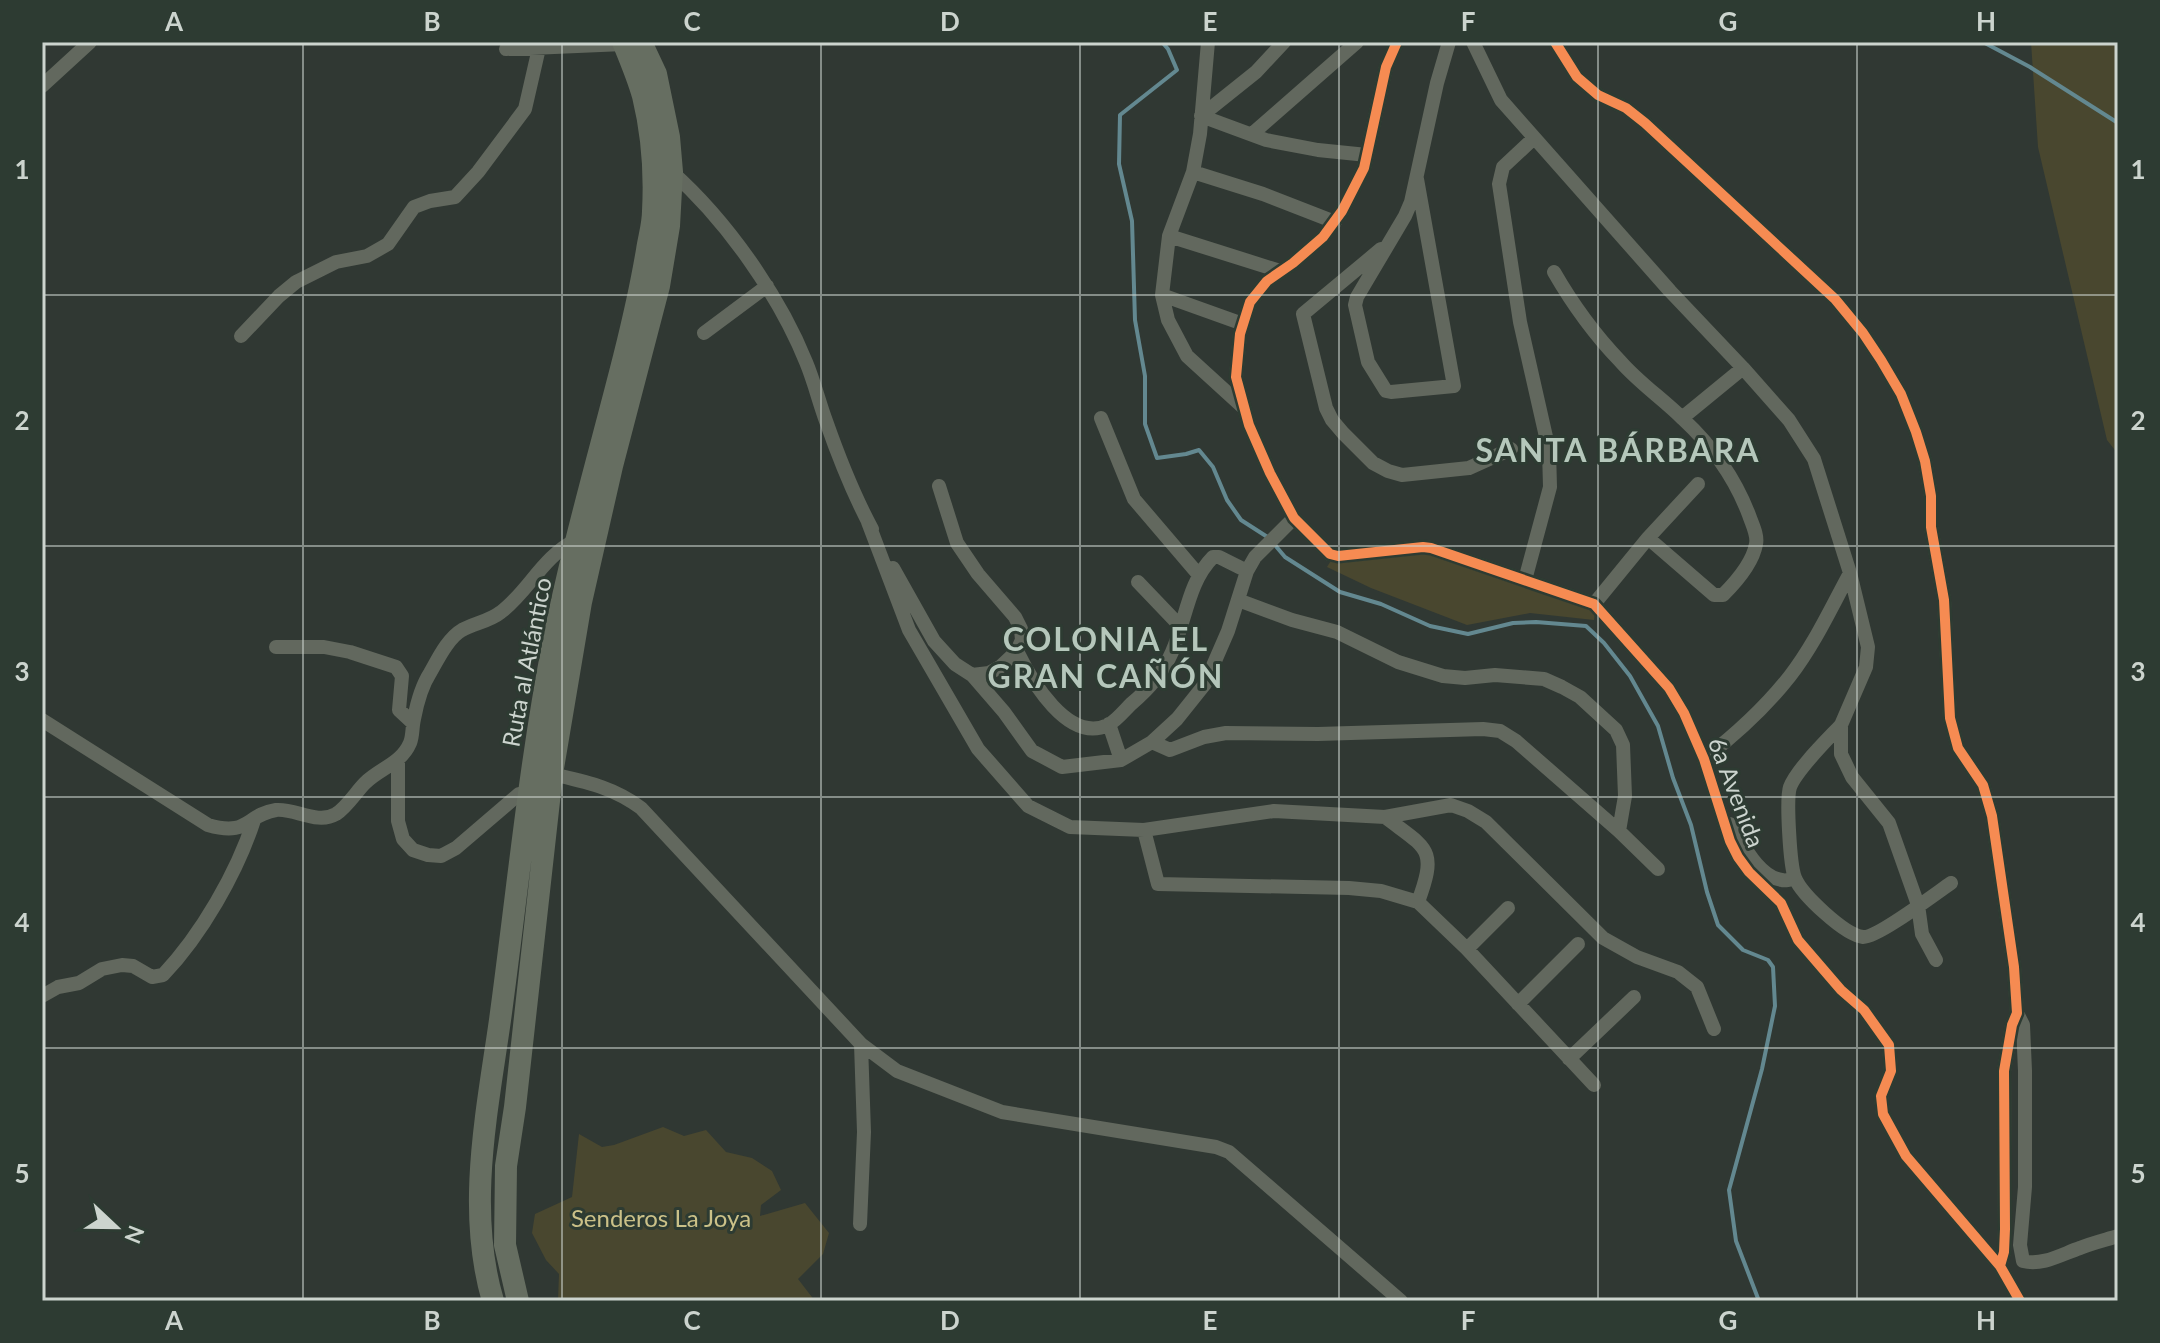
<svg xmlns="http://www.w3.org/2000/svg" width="2160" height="1343" viewBox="0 0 2160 1343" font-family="Lato,sans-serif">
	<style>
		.green { fill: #49472f }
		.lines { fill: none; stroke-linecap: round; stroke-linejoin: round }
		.stream { stroke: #638890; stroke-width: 4 }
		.minor { stroke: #62685e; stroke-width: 14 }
		.highway { stroke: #666e61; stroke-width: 22 }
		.cycleway-casing { stroke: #2d3b32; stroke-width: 15 }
		.cycleway { stroke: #f68b52; stroke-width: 10 }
		.grid { fill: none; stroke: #ccd4ce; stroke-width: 2; stroke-opacity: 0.55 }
		.labels { text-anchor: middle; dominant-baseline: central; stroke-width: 6; stroke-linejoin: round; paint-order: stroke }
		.street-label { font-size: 24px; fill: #ccd4ce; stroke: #2d3b32 }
		.park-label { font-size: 24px; fill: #cbc188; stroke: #2d3b32 }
		.district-label { font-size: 32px; font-weight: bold; letter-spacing: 2px; fill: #b5c7bb; stroke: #2d3b32 }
		.neatline { fill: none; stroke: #ccd4ce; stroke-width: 3 }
		.grid-label { font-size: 26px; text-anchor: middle; font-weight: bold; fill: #ccd4ce }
	</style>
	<rect width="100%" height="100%" fill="#303833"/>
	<path class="green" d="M2031,42H2118V454L2107,440L2038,147Z
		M1432,550L1595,612L1594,620L1530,613L1467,625L1371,588L1327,567L1332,559Z
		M663,1127L684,1136L706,1130L726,1152L752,1158L772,1171L781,1190L761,1205L760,1216L805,1203L829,1233L823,1254L798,1279L815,1301H558L559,1274L546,1260L532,1233L535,1214L572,1197L579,1134L602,1147L614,1145Z"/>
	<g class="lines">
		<path class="stream" d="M1162,42L1168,49L1177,70L1120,115L1119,164L1132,221L1135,320L1145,376V424L1157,458L1186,454L1199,450L1213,467L1227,500L1241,520L1269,538L1285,557L1340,592L1381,604L1430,626L1468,634L1513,623L1536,622L1586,626L1604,643L1630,676L1658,726L1673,778L1691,825L1707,892L1718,925L1743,950L1768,960L1773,967L1775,1006L1762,1069L1729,1190L1736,1241L1759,1301
			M1983,42L2030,67L2118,123"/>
		<path class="minor" d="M1208,42L1200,134L1193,172L1169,236L1162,295L1168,320L1187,356L1244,408
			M1284,42L1256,72L1201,116L1266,140L1318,150L1367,155
			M1397,42L1386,67L1364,168L1342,211L1323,237L1293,263L1267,281L1250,302L1240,334L1236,377L1249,425L1270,473L1294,518L1330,554L1338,556L1423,547L1431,548L1594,604L1669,688L1684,713L1704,759L1730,841L1738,857L1749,872L1781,903L1798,940L1841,990L1864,1010L1889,1045L1891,1071L1881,1096L1883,1114L1906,1156L2000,1266L2020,1301
			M1473,42L1501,100L1670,291L1743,368L1789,420L1814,459L1850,573L1868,647L1866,667L1841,725V754L1852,777L1889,823L1918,905L1922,934L1936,960
			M1555,42L1577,77L1598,95L1626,108L1645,123L1835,299L1863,333L1881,360L1901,394L1916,432L1925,461L1931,496V527L1944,600L1950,718L1958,748L1983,785L1992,816L2014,967L2017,1013L2012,1025L2004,1071L2005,1229L2004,1252L2000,1266
			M506,49L624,44
			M42,86L90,42
			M1252,134L1357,42
			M672,172C726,220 779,295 806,362C814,381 819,402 826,421C839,458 853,494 872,529
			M1193,172L1263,194L1335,222
			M1417,179L1454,386L1391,392L1386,391L1368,362L1355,305L1357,297L1405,216L1411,202L1437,83L1449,42
			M1169,236L1280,271
			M1381,249L1303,314L1326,408L1332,420L1343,433L1373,463L1388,471L1402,475L1469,468L1511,449
			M1554,272C1573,305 1594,334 1620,361C1639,383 1663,399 1683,419C1712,446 1735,478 1749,515C1752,524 1758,535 1756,544C1753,562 1735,583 1723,595H1714L1648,538
			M1162,295L1243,324
			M704,333L767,286
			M241,336L279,296L296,282L336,262L367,256L388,244L414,207L430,201L455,197L478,172L525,109L539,48
			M1101,418L1134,499L1198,574
			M1682,418L1743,368
			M939,486L957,543L978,574L1015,617L1021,629L1022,640L1017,651L1000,667L989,673L972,675
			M868,522L909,630L978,749L1028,806L1070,827L1144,830L1274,811L1385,817L1451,805L1468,811L1486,822L1603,938L1637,957L1678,972L1697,987L1714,1029
			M893,568L934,641L955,664L972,675L1004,712L1032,751L1062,767L1121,760L1152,742L1177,719L1205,684L1228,631L1247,571L1255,557L1294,518
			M1525,580L1550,487L1549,450L1520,322L1499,184L1503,167L1534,138
			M1138,582L1181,627
			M1238,600L1292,620L1337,632L1398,662L1443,676L1465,678L1495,675L1544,679L1562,687L1580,697L1616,730L1623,745L1625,796L1619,831
			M1594,604L1648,538L1698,484
			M276,647H324L350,652L396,667L402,676L399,710L413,723
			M1017,651C1031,680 1068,744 1108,725C1116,721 1124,711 1131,704C1149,689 1163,673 1172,652C1186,620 1188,582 1213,557H1219L1247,571
			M42,720L208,825C249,837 245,815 276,810C295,808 317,825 336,814C347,807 356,792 365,783C380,768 401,764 410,743C413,736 412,727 414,719C417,703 421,687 430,673C438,659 448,638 462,630C475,623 490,621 501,612C528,592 543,556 576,540
			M1109,724L1121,760
			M1841,725C1827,740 1797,769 1790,787C1786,799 1790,866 1795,878C1802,895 1845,935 1863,937C1877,938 1935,894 1951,883
			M1152,742L1170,750L1204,737L1226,733L1318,734L1483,729L1500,731L1516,741L1619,831L1658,869
			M1704,759C1735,735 1765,708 1790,676C1814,645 1831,608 1850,573
			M398,761V821L403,839L413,850L428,855L441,856L456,848L519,794L529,792
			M552,774C586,782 613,787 641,808L861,1044L897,1071L1002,1112L1216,1147L1229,1152L1401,1301
			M1385,817C1427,849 1438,848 1418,902
			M1730,824C1742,842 1758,877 1782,880C1785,881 1792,879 1795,878
			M1144,830L1158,884L1349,888L1381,891L1418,902L1467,949L1594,1085
			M1467,949L1508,908
			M42,996L58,987L79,983L102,969L122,965L133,966L152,977L163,975C201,935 237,873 254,820
			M1518,1004L1578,944
			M2017,1013L2023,1025L2025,1071V1187L2020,1245L2023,1261C2043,1266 2062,1254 2080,1248C2092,1243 2105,1240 2118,1236
			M1569,1059L1634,997
			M860,1224L864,1132L861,1044"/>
		<path class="highway" d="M493,1301C466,1210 487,1112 500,1020C517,895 529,768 553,644C572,547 600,452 624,357C633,321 641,286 647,250C649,237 653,224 653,211C655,174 652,133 643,96C638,78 630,59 623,42
			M518,1301L505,1245L506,1166L515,1107L552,774L581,602L612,466L659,286L669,226L672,172L669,137L656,74L641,42"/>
		<defs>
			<path id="cycleway" d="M1397,42L1386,67L1364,168L1342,211L1323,237L1293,263L1267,281L1250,302L1240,334L1236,377L1249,425L1270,473L1294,518L1330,554L1338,556L1423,547L1431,548L1594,604L1669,688L1684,713L1704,759L1730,841L1738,857L1749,872L1781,903L1798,940L1841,990L1864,1010L1889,1045L1891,1071L1881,1096L1883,1114L1906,1156L2000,1266L2020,1301
				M1555,42L1577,77L1598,95L1626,108L1645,123L1835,299L1863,333L1881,360L1901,394L1916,432L1925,461L1931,496V527L1944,600L1950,718L1958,748L1983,785L1992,816L2014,967L2017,1013L2012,1025L2004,1071L2005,1229L2004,1252L2000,1266"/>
		</defs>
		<use href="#cycleway" class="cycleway-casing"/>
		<use href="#cycleway" class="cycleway"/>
	</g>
	<path class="grid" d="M303,42V1301M562,42V1301M821,42V1301M1080,42V1301M1339,42V1301M1598,42V1301M1857,42V1301M42,295H2118M42,546H2118M42,797H2118M42,1048H2118"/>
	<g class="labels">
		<g class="street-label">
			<text transform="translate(526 662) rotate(-79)">Ruta al Atlántico</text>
			<text transform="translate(1737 792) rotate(69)">6a Avenida</text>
		</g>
		<g class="park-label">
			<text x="661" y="1217">Senderos La Joya</text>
		</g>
		<g class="district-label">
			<text x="1618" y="449">SANTA BÁRBARA</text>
			<text x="1106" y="638">COLONIA EL<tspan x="1106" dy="37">GRAN CAÑÓN</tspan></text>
		</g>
	</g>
	<rect width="2160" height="1343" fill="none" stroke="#2d3b32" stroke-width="88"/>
	<g transform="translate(116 1227) rotate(112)" stroke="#2d3b32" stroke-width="6" paint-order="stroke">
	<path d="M0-6L14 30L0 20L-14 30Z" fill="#ccd4ce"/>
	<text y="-12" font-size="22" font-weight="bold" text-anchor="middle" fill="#ccd4ce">N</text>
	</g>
	<rect x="44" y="44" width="2072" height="1255" class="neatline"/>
	<g class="grid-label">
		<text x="174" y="31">A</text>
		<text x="432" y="31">B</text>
		<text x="692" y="31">C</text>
		<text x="950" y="31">D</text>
		<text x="1210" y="31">E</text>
		<text x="1468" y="31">F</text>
		<text x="1728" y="31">G</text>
		<text x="1986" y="31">H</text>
		<text x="22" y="179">1</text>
		<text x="2138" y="179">1</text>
		<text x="22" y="430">2</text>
		<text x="2138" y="430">2</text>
		<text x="22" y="681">3</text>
		<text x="2138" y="681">3</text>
		<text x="22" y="932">4</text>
		<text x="2138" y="932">4</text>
		<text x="22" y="1183">5</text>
		<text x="2138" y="1183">5</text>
		<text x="174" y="1330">A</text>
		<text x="432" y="1330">B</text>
		<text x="692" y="1330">C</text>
		<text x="950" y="1330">D</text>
		<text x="1210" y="1330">E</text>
		<text x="1468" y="1330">F</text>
		<text x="1728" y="1330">G</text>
		<text x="1986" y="1330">H</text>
	</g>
</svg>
